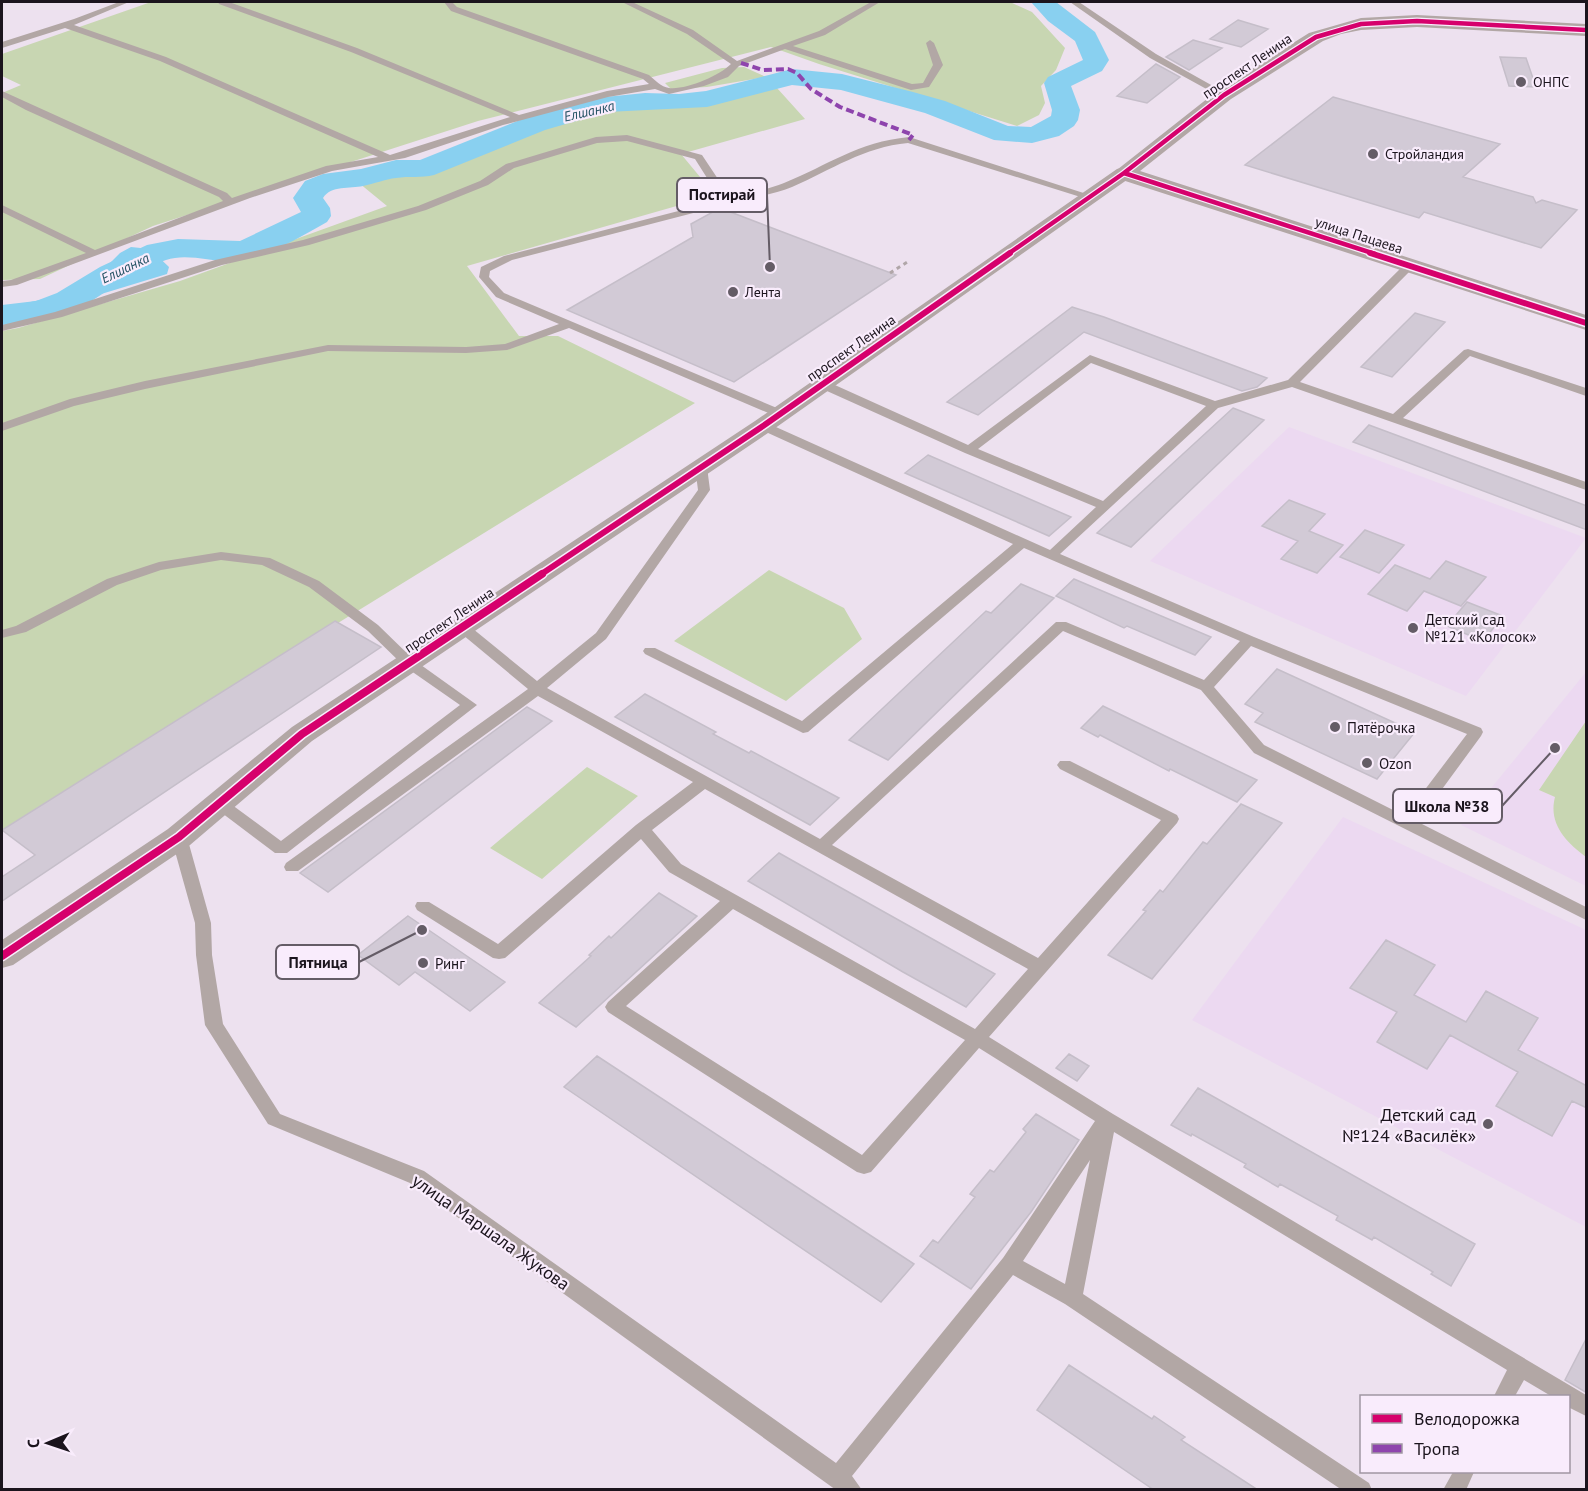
<svg xmlns="http://www.w3.org/2000/svg" width="1588" height="1491" viewBox="0 0 1588 1491" font-family="'PT Sans',sans-serif">
	<style>
		.built { fill: #ecd9f1 }
		.green { fill: #c8d6b2 }
		.water { fill: #89d0f0 }
		.lines { fill: none; stroke-linecap: round; stroke-linejoin: round }
		.river { fill: #89d0f0; fill-rule: evenodd }
		.building { fill: #d2cad6; stroke: #c5bec9; stroke-width: 1.5 }
		.path { stroke: #b0a6a8; stroke-width: 3; stroke-dasharray: 4 4; stroke-linecap: butt }
		.service { fill: #b2a7a5; fill-rule: evenodd }
		.minor { fill: #b2a7a5; fill-rule: evenodd }
		.tertiary { fill: #b2a7a5; fill-rule: evenodd }
		.quiet { stroke: #8e44ad; stroke-width: 4; stroke-dasharray: 8 4; stroke-linecap: butt }
		.cycleway-far2-casing { stroke: #f9ecfc; stroke-width: 7 }
		.cycleway-far1-casing { stroke: #f9ecfc; stroke-width: 9 }
		.cycleway-casing { stroke: #f9ecfc; stroke-width: 11 }
		.cycleway-far2 { stroke: #d6006c; stroke-width: 4.5 }
		.cycleway-far1 { stroke: #d6006c; stroke-width: 6 }
		.cycleway { stroke: #d6006c; stroke-width: 8 }
		.poi-dot { fill: #645c66; stroke: #f9ecfc; stroke-width: 2 }
		.labels { text-anchor: middle; dominant-baseline: central; stroke-width: 4.5; stroke-linejoin: round; paint-order: stroke }
		.far-street-label { font-size: 14px; fill: #1b141d; stroke: #f9ecfc }
		.far-poi-label { font-size: 14px; fill: #1b141d; stroke: #f9ecfc; text-anchor: start }
		.far-water-label { font-size: 14px; font-style: italic; fill: #265365; stroke: #f9ecfc }
		.poi-label { font-size: 15px; fill: #1b141d; stroke: #f9ecfc; text-anchor: start }
		.near-poi-label { font-size: 18px; fill: #1b141d; stroke: #f9ecfc; text-anchor: end }
		.near-street-label { font-size: 18px; fill: #1b141d; stroke: #f9ecfc }
		.leader { fill: none; stroke: #645c66; stroke-width: 2 }
		.callout-dot { fill: #645c66; stroke: #f9ecfc; stroke-width: 2 }
		.callout { fill: #f9ecfc; stroke: #645c66; stroke-width: 2 }
		.callout-label { font-size: 16px; text-anchor: middle; font-weight: bold; fill: #1b141d }
	</style>
	<rect width="100%" height="100%" fill="#ede1ef"/>
	<path class="built" d="M1289,427L1586,538L1466,696L1150,561Z
		M1586,672V886L1461,825Z
		M1343,817L1586,930V1227L1192,1020Z"/>
	<path class="green" d="M151,2H1010L1032,12L1065,48L1056,70L1041,86L1045,103L1039,115L1017,126L819,64L771,47L478,121L153,226L40,279L2,280V93L21,85L2,76V54Z
		M744,67L766,77L707,87L671,89L665,83L722,68Z
		M777,88L805,119L681,154L715,195L467,266L519,336H558L695,403L2,830V331L18,328L180,281L387,206L359,183L623,104L670,108Z
		M769,570L844,608L862,639L786,701L674,641Z
		M1586,721V857C1566,842 1548,824 1555,797L1539,790Z
		M587,767L638,796L542,879L490,848Z"/>
	<path class="water" d="M131,247L150,249L169,267L167,274L98,295L23,321L2,324V308L54,297L74,289L87,276L105,268L120,253Z"/>
	<g class="lines">
		<path class="river" d="M1031,2H1056L1095,32L1109,60L1102,71L1071,86L1080,110L1078,120L1074,126L1059,136L1032,143L994,140L925,113L841,90L792,85L707,107L607,112L545,130L434,175C421,178 409,176 396,178C385,179 374,184 363,186C350,189 331,185 323,198L330,208L331,216L327,222C297,239 264,259 229,261C209,261 185,253 166,260C136,270 115,286 90,302C65,317 30,324 2,325V305L36,301L57,293L100,267L147,245L178,239L240,241L301,212L293,198L305,181L323,174L361,169L396,160H420L525,118L595,98L645,93L679,94L706,91L792,69L842,74L913,92L945,101L1008,126L1031,127L1051,116L1052,110L1044,83L1048,77L1083,60L1075,41L1048,21Z"/>
	</g>
	<path class="building" d="M1238,20L1268,29L1241,47L1210,39Z
		M1193,40L1222,48L1189,70L1166,57Z
		M1500,57L1526,58L1536,87L1509,86Z
		M1156,64L1180,77L1147,103L1117,96Z
		M1333,97L1500,144L1463,177L1533,197L1536,203L1542,200L1577,210L1541,248L1424,212L1419,218L1245,165Z
		M720,208L780,231L896,275L734,382L567,310L693,237L691,224Z
		M1072,307L1104,317L1267,378L1257,387L1242,391L1084,332L978,415L947,402Z
		M1415,313L1445,322L1392,377L1361,367Z
		M1233,408L1264,420L1131,547L1097,533Z
		M1369,425L1587,506V530L1353,442Z
		M928,455L1071,517L1049,536L905,473Z
		M1289,500L1325,514L1309,531L1343,545L1317,573L1281,559L1298,541L1262,526Z
		M1365,530L1404,545L1379,573L1340,557Z
		M1446,561L1486,577L1461,606L1424,591L1407,611L1368,594L1395,565L1430,579Z
		M1074,579L1211,637L1195,655L1127,626L1124,628L1056,596Z
		M1021,584L1054,598L888,760L849,740L986,611L991,613Z
		M1467,602L1503,616L1483,641L1447,626Z
		M335,621L381,647L2,901V877L35,855L2,830Z
		M1277,669L1415,732L1377,779L1255,722L1263,713L1245,704Z
		M645,694L716,732L713,734L749,753L751,751L839,798L810,825L615,717Z
		M1103,706L1136,722L1257,780L1237,802L1170,769L1169,771L1100,735L1098,737L1081,728Z
		M527,707L552,721L328,892L300,873Z
		M1241,804L1282,823L1152,979L1108,955L1146,911L1143,910L1160,890L1163,892L1203,842L1207,844Z
		M779,853L802,866L995,974L966,1007L903,972L748,881Z
		M659,893L697,916L576,1027L539,1003L591,956L589,955L609,936L611,938Z
		M408,916L505,982L470,1011L415,972L399,985L358,955Z
		M1386,940L1435,965L1414,995L1466,1022L1486,991L1538,1018L1518,1050L1587,1086V1108L1572,1101L1552,1136L1496,1106L1518,1072L1450,1035L1427,1069L1377,1042L1397,1012L1350,988Z
		M1069,1054L1089,1066L1077,1081L1056,1068Z
		M597,1056L914,1264L881,1302L564,1087Z
		M1198,1088L1475,1244L1451,1286L1431,1274L1433,1272L1374,1237L1372,1240L1336,1220L1338,1216L1280,1184L1278,1187L1244,1167L1246,1164L1192,1134L1191,1136L1171,1125Z
		M1036,1114L1079,1140L1031,1212L971,1289L920,1256L933,1240L938,1243L975,1197L970,1194L990,1170L994,1172L1026,1132L1023,1129Z
		M1587,1337V1393L1565,1380Z
		M1069,1365L1152,1419L1154,1416L1185,1437L1181,1440L1258,1490H1154L1037,1410Z"/>
	<g class="lines">
		<path class="path" d="M890,273L909,261"/>
		<path class="service" d="M119,2H129L74,25L166,57L390,155L510,117L351,52L219,4L218,2H229L357,48L519,115L607,91L649,84L643,79L451,11L444,2H452L457,7L649,75C655,80 661,87 669,88C686,90 719,76 731,64L687,34L622,2H632L693,30L737,61L819,31L871,2H880L825,35L793,46L912,84L923,83L933,65L926,43L930,40L934,43L943,65L929,87L911,90L785,49L739,66L728,77L704,86L669,94L655,89L608,97L503,125L405,158L332,171L250,198L17,285L2,287V281L11,280L86,253L2,212V205L95,250L223,201L219,197L26,110L2,97V91L227,193L232,198L326,166L378,157L160,61L65,28L2,48V42L74,19Z
			M1070,2H1079L1156,54L1229,95L1221,97L1150,58Z
			M627,135L702,155L730,197C747,193 767,190 784,183C829,165 857,142 909,137L1096,197L1087,199L908,143C864,147 831,170 792,187C776,194 758,196 742,200L767,205V209L728,204L512,260L490,271L489,277L504,293L784,411L786,414L780,418L569,328L507,350L466,353L328,351L145,389L74,406L2,431V423L70,399L145,381L328,345L466,347L505,344L559,324L496,297L479,277L481,267L504,256L721,200L695,159L627,141L597,143L514,168L488,185L426,210L309,245L222,265L62,317L2,331V325L55,312L215,260L303,240L418,206L480,181L506,164L596,137Z
			M1409,263L1413,264V268L1300,382L1393,414L1464,350L1468,349L1586,388V396L1470,356L1403,418L1586,482V490L1292,387L1218,408L1060,554L1254,637L1481,728L1483,732L1481,736L1418,822L1586,907V920L1254,753L1201,690L1063,631L832,845L1038,958L1161,820L1060,769L1057,765L1060,761H1070L1177,815L1179,819L1177,823L989,1037L1113,1114L1586,1395V1416L1568,1407V1396H1551L1524,1380L1515,1396H1494L1507,1370L1114,1132L1083,1294L1369,1483L1372,1490H1342L1065,1304L1013,1275L852,1476L862,1490H836L410,1183L268,1124L205,1025L196,955L195,923L171,837L173,833H185L187,837L211,923L212,955L223,1024L280,1114L424,1171L836,1463L1003,1258L1095,1121L979,1048L871,1172L864,1174L857,1172L608,1012L605,1007L608,1002L720,901L669,872L641,839L505,958L499,959L493,958L417,910L415,906L417,902H429L498,944L636,825L693,782L538,696L298,871H286L284,867L286,863L528,689L457,630L455,627L457,624H467L537,681L596,633L698,490L695,467L701,463L707,467L710,490L606,639L547,688L820,839L1056,622H1066L1204,680L1240,641L1024,548L808,732L803,733L645,654L643,651L645,648H655L802,721L1013,544L759,429V423H767L1050,550L1096,507L965,453L818,387V381H826L968,445L1090,355L1215,401L1288,380L1405,264ZM1091,363L1206,406L1103,501L978,449ZM1251,646L1467,734L1405,816L1264,745L1214,687ZM705,789L1028,969L975,1029L681,864L652,830ZM733,909L965,1040L862,1155L626,1006ZM1090,1160L1065,1284L1023,1261Z
			M221,552L270,558L319,581L378,625L414,660L477,705L287,853H275L214,807L211,803L214,799H224L281,841L460,705L404,666L368,631L309,587L262,565L221,560L161,570L117,585L26,632L2,638V630L16,626L107,579L159,562Z
			M1453,1472H1474L1466,1490H1443Z"/>
		<path class="minor" d="M1124,167L1131,169L1133,173L1131,177L771,431L312,741L190,845L13,965L2,968V940L168,829L292,727L755,421L1117,169Z"/>
		<path class="tertiary" d="M1417,15L1586,24V36L1417,27L1361,30L1341,34L1323,41L1231,99L1140,171L1586,315V330L1116,178L1113,173L1217,91L1309,33L1361,18Z"/>
		<path class="quiet" d="M741,63L763,70L788,69L797,73L811,89L840,107L913,135L909,140"/>
		<defs>
			<path id="cycleway-far2" d="M1124,173L1375,254
				M1008,254L1124,173L1224,95L1316,37L1361,24L1417,21L1586,30"/>
			<path id="cycleway-far1" d="M1370,253L1586,323
				M540,575L763,426L1010,253"/>
			<path id="cycleway" d="M2,956L179,837L302,734L542,574"/>
		</defs>
		<use href="#cycleway-far2" class="cycleway-far2-casing"/>
		<use href="#cycleway-far1" class="cycleway-far1-casing"/>
		<use href="#cycleway" class="cycleway-casing"/>
		<use href="#cycleway-far2" class="cycleway-far2"/>
		<use href="#cycleway-far1" class="cycleway-far1"/>
		<use href="#cycleway" class="cycleway"/>
	</g>
	<g class="poi-dot">
		<circle cx="1521" cy="82" r="6"/>
		<circle cx="1373" cy="154" r="6"/>
		<circle cx="733" cy="292" r="6"/>
		<circle cx="1413" cy="628" r="6"/>
		<circle cx="1335" cy="727" r="6"/>
		<circle cx="1367" cy="763" r="6"/>
		<circle cx="423" cy="963" r="6"/>
		<circle cx="1488" cy="1124" r="6"/>
	</g>
	<g class="labels">
		<g class="far-street-label">
			<text transform="translate(1247 66) rotate(-34)">проспект Ленина</text>
			<text transform="translate(1359 235) rotate(18)">улица Пацаева</text>
			<text transform="translate(851 348) rotate(-35)">проспект Ленина</text>
			<text transform="translate(449 620) rotate(-34)">проспект Ленина</text>
		</g>
		<g class="far-poi-label">
			<text x="1533" y="82">ОНПС</text>
			<text x="1385" y="154">Стройландия</text>
			<text x="745" y="292">Лента</text>
		</g>
		<g class="far-water-label">
			<text transform="translate(589 111) rotate(-13)">Елшанка</text>
			<text transform="translate(125 268) rotate(-26)">Елшанка</text>
		</g>
		<g class="poi-label">
			<text x="1425" y="619">Детский сад<tspan x="1425" dy="17">№121 «Колосок»</tspan></text>
			<text x="1347" y="727">Пятёрочка</text>
			<text x="1379" y="763">Ozon</text>
			<text x="435" y="963">Ринг</text>
		</g>
		<g class="near-poi-label">
			<text x="1476" y="1114">Детский сад<tspan x="1476" dy="21">№124 «Василёк»</tspan></text>
		</g>
		<g class="near-street-label">
			<text transform="translate(491 1232) rotate(35)">улица Маршала Жукова</text>
		</g>
	</g>
	<path class="leader" d="M770 267L767 195M1555 748L1502 806M422 930L359 962"/>
	<g class="callout-dot">
		<circle cx="770" cy="267" r="6"/>
		<circle cx="1555" cy="748" r="6"/>
		<circle cx="422" cy="930" r="6"/>
	</g>
	<g class="callout">
		<rect x="677" y="178" width="90" height="34" rx="6"/>
		<rect x="1393" y="789" width="109" height="34" rx="6"/>
		<rect x="276" y="945" width="83" height="34" rx="6"/>
	</g>
	<g class="callout-label">
		<text x="722" y="200">Постирай</text>
		<text x="1447" y="812">Школа №38</text>
		<text x="318" y="968">Пятница</text>
	</g>
	<rect width="1588" height="1491" fill="none" stroke="#1b141d" stroke-width="6"/>
	<rect x="1360" y="1395" width="210" height="78" fill="#f9ecfc" stroke="#a096a3" stroke-width="1.5"/>
	<rect x="1372" y="1414" width="30" height="9" fill="#d6006c" stroke="#a096a3" stroke-width="1.5"/>
	<text x="1414" y="1425" font-size="18" fill="#1b141d">Велодорожка</text>
	<rect x="1372" y="1444" width="30" height="9" fill="#8e44ad" stroke="#a096a3" stroke-width="1.5"/>
	<text x="1414" y="1455" font-size="18" fill="#1b141d">Тропа</text>
	<g transform="translate(48 1443) rotate(268)" stroke="#f9ecfc" stroke-width="4.5" paint-order="stroke">
	<path d="M0-4.5L10 22L0 15L-10 22Z" fill="#1b141d"/>
	<text y="-9" font-size="16" font-weight="bold" text-anchor="middle" fill="#1b141d">С</text>
	</g>
</svg>
